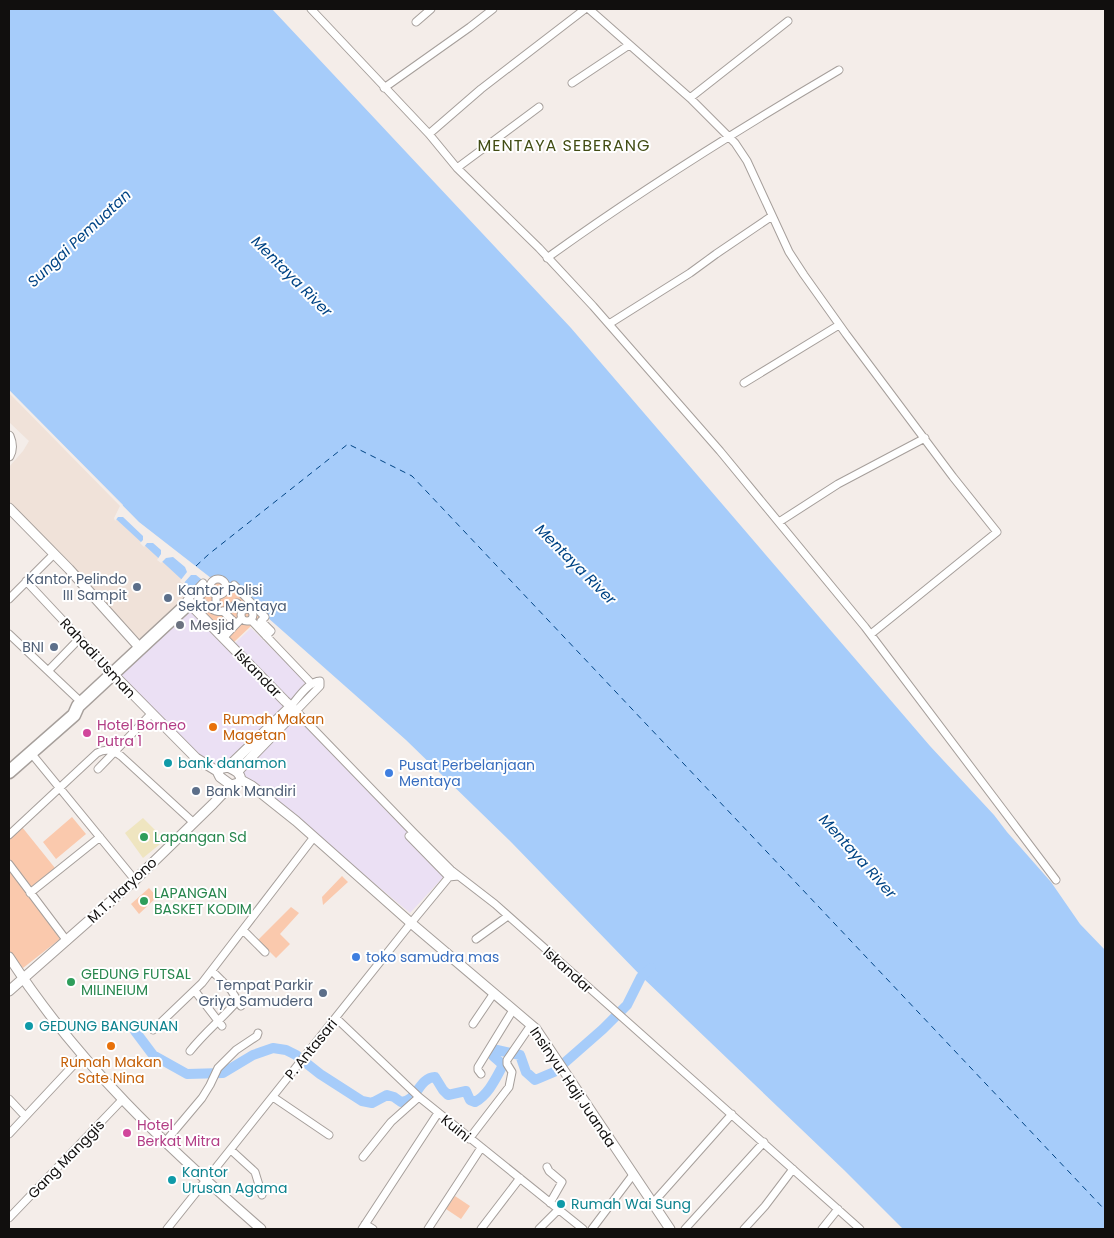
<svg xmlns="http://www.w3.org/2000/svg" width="1114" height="1238" viewBox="0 0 1114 1238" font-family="Poppins,sans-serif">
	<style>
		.commercial { fill: #ebe0f4 }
		.built { fill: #f0e2d9 }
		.green { fill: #fac9ad }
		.sand { fill: #efe5c0 }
		.water { fill: #a6ccfa }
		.pier { fill: #f4ede9 }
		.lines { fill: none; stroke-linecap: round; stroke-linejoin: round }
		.river { stroke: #a6ccfa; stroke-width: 10 }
		.ferry { stroke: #004485; stroke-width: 1; stroke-dasharray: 6 5; stroke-linecap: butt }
		.street-casing { stroke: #a69f9b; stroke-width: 9 }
		.secondary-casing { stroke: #a69f9b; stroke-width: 11 }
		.highway-casing { stroke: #a69f9b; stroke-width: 15 }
		.street { stroke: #fff; stroke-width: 7 }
		.secondary { stroke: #fff; stroke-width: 9 }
		.highway { stroke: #fff; stroke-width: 12 }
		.service-dot { fill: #5c6f8a; stroke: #fff; stroke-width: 2 }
		.worship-dot { fill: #6b7280; stroke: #fff; stroke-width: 2 }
		.food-dot { fill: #e8710a; stroke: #fff; stroke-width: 2 }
		.hotel-dot { fill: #d1479c; stroke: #fff; stroke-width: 2 }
		.culture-dot { fill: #0f9aa8; stroke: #fff; stroke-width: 2 }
		.shop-dot { fill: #3f7fe0; stroke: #fff; stroke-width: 2 }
		.leisure-dot { fill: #2e9e5b; stroke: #fff; stroke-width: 2 }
		.labels { text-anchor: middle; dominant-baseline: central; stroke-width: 4; stroke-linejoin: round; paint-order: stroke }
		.service-label { font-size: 14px; fill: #4e5e75; stroke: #fff; text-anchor: end }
		.worship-label { font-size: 14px; fill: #5b616d; stroke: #fff; text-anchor: start }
		.street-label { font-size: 14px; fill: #110f0e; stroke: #fff }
		.food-label { font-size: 14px; fill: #c56008; stroke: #fff; text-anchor: start }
		.hotel-label { font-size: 14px; fill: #b23c85; stroke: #fff; text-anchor: start }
		.culture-label { font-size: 14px; fill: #0d838f; stroke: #fff; text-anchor: start }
		.shop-label { font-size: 14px; fill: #366cbe; stroke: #fff; text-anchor: start }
		.leisure-label { font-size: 14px; fill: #27864d; stroke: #fff; text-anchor: start }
		.water-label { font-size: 15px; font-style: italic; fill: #004485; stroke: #fff }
		.quarter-label { font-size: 16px; letter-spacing: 1px; fill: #424d14; stroke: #fff }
	</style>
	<rect width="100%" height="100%" fill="#f4ede9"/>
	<path class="commercial" d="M190,610L286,706L228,764L216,766L203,759L147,707L118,677Z
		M251,628L307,683L289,703L233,645Z
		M296,716L449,871L410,913L240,772Z"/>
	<path class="built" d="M9,390L139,522L211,578L143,638H139L135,636L9,503V467L23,451L29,441L9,422Z"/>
	<path class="green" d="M215,576L224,578L267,617L254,629L251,626L234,642L192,598Z
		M72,817L86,834L56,859L43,842Z
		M22,827L55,868L31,887L9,858V839Z
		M9,869L60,939L23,968L9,951Z
		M342,876L348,882L323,905L322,897Z
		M149,888L157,897L139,914L131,904Z
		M291,907L299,913L280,934L290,944L276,958L258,940Z
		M455,1196L470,1206L461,1219L446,1209Z"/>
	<path class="sand" d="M143,818L165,840L143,858L125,833Z"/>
	<path class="water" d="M9,9H272L571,328L930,746L994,815L1007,832L1051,882L1080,924L1105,950V1229H903L844,1170L642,977L512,843L406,740L223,578L215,576L206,584L193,590L116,519L123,505L9,390Z"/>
	<path class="pier" d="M9,390L139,522L211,578L206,583L196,575H191L183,584L180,581L187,572L185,567L173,557L166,558L161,563L157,560L161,554V550L153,543H147L144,547L140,543L143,540V536L123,517H118L115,521L114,518L120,506L9,393Z"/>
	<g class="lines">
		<path class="river" d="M135,1031L153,1055L187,1074L223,1073L253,1055L273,1048L286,1050L296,1055L320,1074L362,1101L372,1103L387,1095L394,1097L401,1102C418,1101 418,1078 435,1077L443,1090L448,1095L466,1091L470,1100L475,1102C488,1095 495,1080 502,1067L501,1063L493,1056V1053L497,1050L520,1055L526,1072L535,1080L554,1072L603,1029L627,1005L641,977L651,968"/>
		<path class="ferry" d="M196,566L209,554L348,444L412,476L1105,1210"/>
		<defs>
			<path id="street" d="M311,9L429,134L457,168L539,248L593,306L720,451L865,627L1056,880
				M589,9L690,98L735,143L747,161L789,252L804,275L846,334L953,477L997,532L871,634
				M416,22L431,9
				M572,83L629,45
				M384,88L470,27L493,9
				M690,98L788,21
				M429,134L481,89L585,9
				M457,168L539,107
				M547,258C641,190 739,129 839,70
				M609,324L690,273L716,254L772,216
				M744,383L839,325
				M779,522L838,484L925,438
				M210 587a8 8 0 1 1 16 0a8 8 0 1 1-16 0Z
				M26,581L113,674
				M234,585L265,617L261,621L271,631L266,636
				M203,593L198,598C210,611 222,618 237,603L244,610
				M9,599L54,554
				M187,600L203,583
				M241 615a6 6 0 1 1 12 0a6 6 0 1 1-12 0Z
				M216,611V595
				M223,611L236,624
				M251,620L312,684
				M9,634L82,703
				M223,638L241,619
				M49,670L79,639
				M291,706C298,698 309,681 320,681V686L296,711L414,833L451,870L495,904L860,1229
				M31,753L135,880
				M98,769L151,714
				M9,835L97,753C106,748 112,750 121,756L194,823
				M409,836L449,877
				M9,864L67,941
				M30,893L100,837
				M243,930L265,952
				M476,939L508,916
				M212,971L231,990L241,1006
				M195,991L222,1026
				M336,1018L419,1097L583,1229
				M473,1024L494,993
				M153,1030L202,983L314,837
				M190,1051C205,1032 223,1018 238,1000
				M481,1074L478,1070V1067L513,1010
				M273,1097L329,1135
				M9,1099L25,1116
				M9,1134L82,1056
				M469,1139L509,1087L512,1072L507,1064V1060L531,1025
				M165,1142L202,1098L210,1085L218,1068L236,1050L257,1036L258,1033
				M231,1150L255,1172L262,1195
				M363,1157L391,1122L419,1097
				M547,1167L549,1171L562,1182L550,1203
				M652,1204L732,1114
				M9,1218L122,1100
				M365,1224L373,1229
				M167,1229L411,923L449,877L458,876
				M362,1229L438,1113
				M428,1229L481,1148
				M481,1229L520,1178
				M539,1229L558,1210
				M592,1229L632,1176
				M685,1229L764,1142
				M744,1229L765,1206L793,1169
				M822,1229L838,1209"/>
			<path id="secondary" d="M9,436C12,443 13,449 9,456
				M9,508L69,569L140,648
				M189,603L285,701L296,711L237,772
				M113,674L196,758L217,771
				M228,767L291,706
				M228,767C234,770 240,772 241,780L238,783L231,785L220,777L217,771L218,769Z
				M241,780L252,786L296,821L411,923L536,1029L670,1229
				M9,957C78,1064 166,1146 261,1229
				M9,991L135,880L213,804L231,785"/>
			<path id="highway" d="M9,772L74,715L78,706L189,603"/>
		</defs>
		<use href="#street" class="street-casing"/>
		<use href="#secondary" class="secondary-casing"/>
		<use href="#highway" class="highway-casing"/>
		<use href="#street" class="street"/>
		<use href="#secondary" class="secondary"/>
		<use href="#highway" class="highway"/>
	</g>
	<g class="service-dot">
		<circle cx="137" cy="587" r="5"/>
		<circle cx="168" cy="598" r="5"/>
		<circle cx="54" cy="647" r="5"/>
		<circle cx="196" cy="791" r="5"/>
		<circle cx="323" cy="993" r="5"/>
	</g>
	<circle class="worship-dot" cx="180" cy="625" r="5"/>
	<g class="food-dot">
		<circle cx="213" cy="727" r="5"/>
		<circle cx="111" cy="1046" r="5"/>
	</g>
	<g class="hotel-dot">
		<circle cx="87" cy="733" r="5"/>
		<circle cx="127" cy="1133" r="5"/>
	</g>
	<g class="culture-dot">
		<circle cx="168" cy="763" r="5"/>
		<circle cx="29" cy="1026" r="5"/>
		<circle cx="172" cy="1180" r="5"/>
		<circle cx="561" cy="1204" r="5"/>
	</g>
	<g class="shop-dot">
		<circle cx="389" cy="773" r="5"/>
		<circle cx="356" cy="957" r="5"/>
	</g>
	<g class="leisure-dot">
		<circle cx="144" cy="837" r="5"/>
		<circle cx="144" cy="901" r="5"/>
		<circle cx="71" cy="982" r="5"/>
	</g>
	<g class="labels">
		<g class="service-label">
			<text x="127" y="579">Kantor Pelindo<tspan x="127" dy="16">III Sampit</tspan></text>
			<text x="178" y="590" text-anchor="start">Kantor Polisi<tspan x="178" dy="16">Sektor Mentaya</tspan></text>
			<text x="44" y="647">BNI</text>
			<text x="206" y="791" text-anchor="start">Bank Mandiri</text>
			<text x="313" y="985">Tempat Parkir<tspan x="313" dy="16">Griya Samudera</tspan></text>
		</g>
		<g class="worship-label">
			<text x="190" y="625">Mesjid</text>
		</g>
		<g class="street-label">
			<text transform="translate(98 658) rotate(47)">Rahadi Usman</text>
			<text transform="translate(258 673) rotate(46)">Iskandar</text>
			<text transform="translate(122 890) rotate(-43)">M.T. Haryono</text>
			<text transform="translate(568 970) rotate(42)">Iskandar</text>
			<text transform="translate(311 1049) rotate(-51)">P. Antasari</text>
			<text transform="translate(573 1087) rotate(56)">Insinyur Haji Juanda</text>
			<text transform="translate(456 1128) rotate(39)">Kuini</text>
			<text transform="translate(66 1159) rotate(-46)">Gang Manggis</text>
		</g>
		<g class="food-label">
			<text x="223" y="719">Rumah Makan<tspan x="223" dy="16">Magetan</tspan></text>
			<text x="111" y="1062" text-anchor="middle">Rumah Makan<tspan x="111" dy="16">Sate Nina</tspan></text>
		</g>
		<g class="hotel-label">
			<text x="97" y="725">Hotel Borneo<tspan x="97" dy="16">Putra 1</tspan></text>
			<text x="137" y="1125">Hotel<tspan x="137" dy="16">Berkat Mitra</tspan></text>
		</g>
		<g class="culture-label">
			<text x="178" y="763">bank danamon</text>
			<text x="39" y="1026">GEDUNG BANGUNAN</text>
			<text x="182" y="1172">Kantor<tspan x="182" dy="16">Urusan Agama</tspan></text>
			<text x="571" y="1204">Rumah Wai Sung</text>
		</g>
		<g class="shop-label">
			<text x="399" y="765">Pusat Perbelanjaan<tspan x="399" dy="16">Mentaya</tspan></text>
			<text x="366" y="957">toko samudra mas</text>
		</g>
		<g class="leisure-label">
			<text x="154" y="837">Lapangan Sd</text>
			<text x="154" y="893">LAPANGAN<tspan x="154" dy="16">BASKET KODIM</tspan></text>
			<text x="81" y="974">GEDUNG FUTSAL<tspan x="81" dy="16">MILINEIUM</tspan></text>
		</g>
		<g class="water-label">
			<text transform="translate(79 238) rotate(-43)">Sungai Pemuatan</text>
			<text transform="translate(292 276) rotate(45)">Mentaya River</text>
			<text transform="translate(576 564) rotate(45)">Mentaya River</text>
			<text transform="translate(858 856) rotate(48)">Mentaya River</text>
		</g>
		<g class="quarter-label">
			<text x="564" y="145">MENTAYA SEBERANG</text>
		</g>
	</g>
	<rect width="1114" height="1238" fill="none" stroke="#110f0e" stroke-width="20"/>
</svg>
